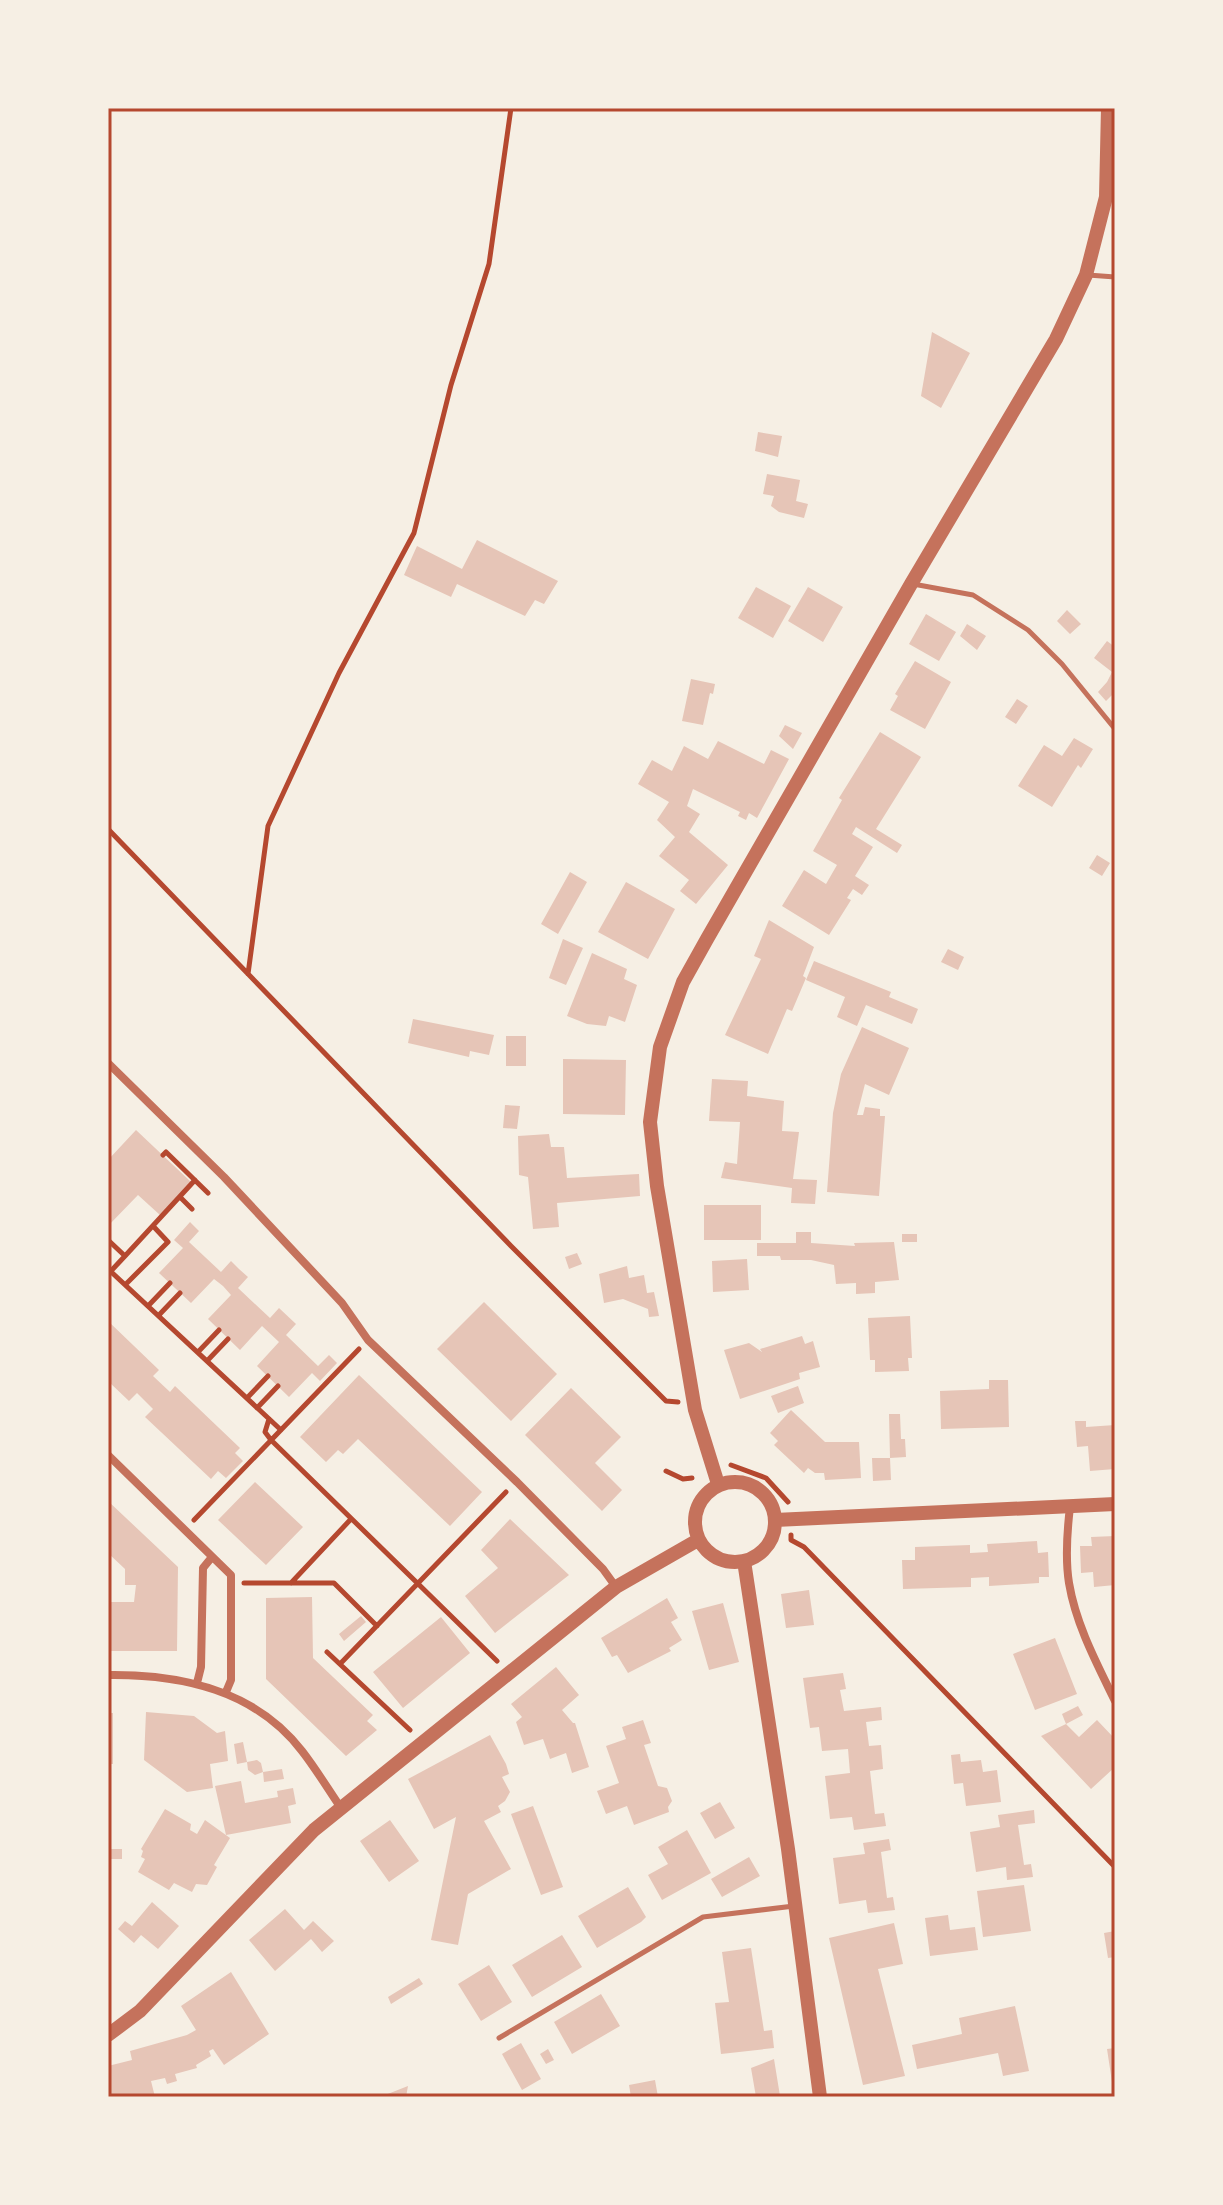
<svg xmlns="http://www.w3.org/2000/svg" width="1223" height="2205" viewBox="0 0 1223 2205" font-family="'DejaVu Sans',sans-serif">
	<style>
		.building { fill: #e6c5b7 }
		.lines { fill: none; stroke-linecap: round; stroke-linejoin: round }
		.path { stroke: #b5482f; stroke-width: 5 }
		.service { stroke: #c5725c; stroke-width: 5 }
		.minor { stroke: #c5725c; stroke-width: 8 }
		.tertiary { stroke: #c5725c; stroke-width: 14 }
		.neatline { fill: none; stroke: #b5482f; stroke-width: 3 }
	</style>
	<rect width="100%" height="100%" fill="#f6efe4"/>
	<path class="building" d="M932,332L970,353L941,408L921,396Z
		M758,432L782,436L778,457L755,451Z
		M767,474L800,480L796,501L808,504L804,518L779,512L771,506L774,496L763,494Z
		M477,540L558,581L544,604L535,600L525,616L457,584L451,597L404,575L417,546L462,569Z
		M756,587L791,606L773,638L738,618Z
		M808,587L843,607L823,642L788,621Z
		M1067,610L1081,624L1070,634L1057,621Z
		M926,614L956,632L939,661L909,644Z
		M967,624L986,636L977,650L960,636Z
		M1107,641L1115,647V692L1106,701L1098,692L1107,682L1112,672L1094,658Z
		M915,661L951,682L925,729L890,710L898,696L895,694Z
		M691,679L715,684L713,694L710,693L703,725L682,721Z
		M1017,699L1028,706L1016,724L1005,717Z
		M785,725L802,733L793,749L779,736Z
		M880,732L921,757L876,829L902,845L897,853L856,827L852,834L873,847L855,876L869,885L862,895L853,889L847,898L851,900L829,935L782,906L804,870L826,884L837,865L813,851L842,800L839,798Z
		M1074,738L1093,749L1081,768L1078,765L1052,807L1018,786L1044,745L1062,756Z
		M718,741L764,764L771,750L789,759L757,818L749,813L746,820L738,816L740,812L693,789L687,806L700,814L689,832L728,865L696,904L680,891L689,880L659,856L675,837L657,820L669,802L638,784L652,760L672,771L684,746L708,759Z
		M1097,855L1110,863L1102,876L1089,868Z
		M570,872L587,882L558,934L541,924Z
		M626,882L675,909L648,959L598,932Z
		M769,920L814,947L803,976L806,978L792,1011L787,1009L768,1054L725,1035L761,959L754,956Z
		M563,939L583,948L566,985L549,978Z
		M948,949L964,957L958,970L941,962Z
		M592,953L627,969L624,979L637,985L625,1022L609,1016L606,1026L587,1024L567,1016Z
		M814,961L891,992L889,997L918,1009L912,1024L866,1005L857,1026L837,1017L845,997L806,980Z
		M413,1019L494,1035L489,1055L470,1051L469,1057L408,1043Z
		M862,1027L909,1048L889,1095L865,1084L857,1115H863L865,1107L880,1109V1116H885L879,1196L827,1192L833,1113L841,1074Z
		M506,1036H526V1066H506Z
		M563,1059L626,1060L625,1115L563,1114Z
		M712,1079L748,1081L747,1096L784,1101L782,1131L799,1132L793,1179L817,1180L815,1204L791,1203L792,1188L721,1178L725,1162L737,1164L740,1122L709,1121Z
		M505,1105L520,1106L517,1129L503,1128Z
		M136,1130L191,1182L160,1215L138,1195L108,1226V1160Z
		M549,1134L551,1147H564L567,1178L639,1174L640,1196L557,1203L559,1227L533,1229L528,1177L519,1175L518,1136Z
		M704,1205H761V1240H704Z
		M190,1222L199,1231L189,1242L221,1272L231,1261L239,1269L248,1277L238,1288L270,1318L279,1308L296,1324L286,1335L318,1366L329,1355L337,1363L320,1381L312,1373L289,1397L257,1366L279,1342L262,1326L240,1350L208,1319L231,1295L223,1286L214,1279L191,1303L159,1273L183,1248L174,1240Z
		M796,1232H811V1243L855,1246L854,1243L894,1242L899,1280L875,1282V1293L856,1294V1283L836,1284L834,1265L811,1260H781L780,1256H757V1243H796Z
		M902,1234H917V1242H902Z
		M577,1253L582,1264L569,1269L565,1257Z
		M747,1259L749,1290L713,1292L712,1261Z
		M627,1266L629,1278L644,1275L647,1293L654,1292L659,1316L649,1317L648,1309L623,1299L604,1303L599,1274Z
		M484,1302L557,1374L511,1421L437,1349Z
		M910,1316L912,1358H908L909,1371L875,1372V1360H870L868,1318Z
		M108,1321L159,1370L153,1376L170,1392L175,1386L240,1448L235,1453L243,1461L226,1478L218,1471L211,1479L145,1417L153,1409L137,1393L129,1401L108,1381Z
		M802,1336L805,1344L813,1341L820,1367L799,1373L800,1379L740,1399L724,1350L749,1343L762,1352L760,1349Z
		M359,1375L482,1492L450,1526L358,1439L343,1454L338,1450L326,1462L300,1437Z
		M989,1380H1008L1009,1427L941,1429L940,1391L989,1389Z
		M798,1386L804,1403L778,1413L771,1396Z
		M571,1388L621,1437L595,1463L622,1490L602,1511L525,1435Z
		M791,1410L825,1442H859L861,1478L825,1480L824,1473H815L808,1468L804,1473L774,1445L778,1441L770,1433Z
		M889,1414H900L901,1439H905L906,1457L890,1458L891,1480L873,1481L872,1458H890Z
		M1075,1421H1086V1427L1115,1425V1469L1090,1471L1088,1446L1077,1447Z
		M255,1482L303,1527L266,1565L218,1520Z
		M108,1501L178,1567L177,1651H108V1602H134L136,1585H125V1569L108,1553Z
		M510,1519L569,1575L495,1633L465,1596L498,1568L481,1550Z
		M1115,1536V1585L1094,1587L1093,1572L1081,1573L1080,1546H1092L1091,1537Z
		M1037,1541L1038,1553L1048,1552L1049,1577H1039V1583L989,1586V1577L971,1578V1587L903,1589L902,1560H915V1547L970,1545V1553L988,1552L987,1544Z
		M809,1590L814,1625L786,1628L781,1594Z
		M312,1597L313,1658L373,1715L367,1721L377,1730L346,1756L266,1679V1598Z
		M667,1598L678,1618L671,1622L682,1640L669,1648L671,1651L628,1673L617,1655L612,1657L601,1638Z
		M723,1603L739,1662L709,1670L692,1611Z
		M361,1616L366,1622L344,1641L339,1634Z
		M441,1617L470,1653L403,1708L373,1672Z
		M1055,1638L1077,1694L1035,1710L1013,1654Z
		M556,1667L579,1695L562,1710L573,1723H575L589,1767L572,1773L566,1753L550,1759L543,1739L524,1745L516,1722L522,1717L511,1704Z
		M843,1673L846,1689L840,1690L844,1711L881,1707L882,1720L866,1722L869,1746L881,1745L883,1769L870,1771L875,1814L884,1813L886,1826L854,1830L852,1817L830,1819L825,1776L850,1773L848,1749L822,1751L819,1727L810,1728L803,1678Z
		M1078,1706L1083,1715L1066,1724L1062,1714Z
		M146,1712L194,1716L217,1733L225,1731L228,1761L210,1764L213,1788L187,1792L144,1760Z
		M108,1713H113V1764H108Z
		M643,1720L651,1743L644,1745L658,1786L667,1788L672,1801L668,1807L669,1812L634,1825L627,1806L606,1814L597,1791L619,1783L606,1746L626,1739L622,1727Z
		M1097,1720L1115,1739V1767L1091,1789L1041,1736L1066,1724L1079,1737Z
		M490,1735L506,1764L509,1774L502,1777L510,1792L505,1801L498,1806L501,1812L484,1821L511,1869L468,1894L458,1945L431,1940L456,1817L434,1829L408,1779Z
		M243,1742L247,1762L237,1764L234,1744Z
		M960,1754L961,1762L981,1760L983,1772L997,1770L1001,1802L966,1806L963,1783L954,1784L951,1755Z
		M257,1760L261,1763L263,1772L255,1775L248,1770L247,1762Z
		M282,1769L284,1779L264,1782L263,1772Z
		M241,1781L245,1803L278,1797L277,1791L293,1788L296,1804L288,1806L291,1823L226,1835L215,1786Z
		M720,1802L735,1828L715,1839L700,1813Z
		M533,1806L563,1887L541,1895L511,1814Z
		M165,1809L191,1824L190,1830L197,1834L205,1820L230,1838L214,1865L217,1867L207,1885L196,1884L192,1892L174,1883L169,1890L138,1872L145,1859L141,1857L143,1851L141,1849Z
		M1034,1810L1035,1823L1018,1825L1024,1865L1031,1864L1033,1877L1007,1880L1006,1867L976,1872L970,1832L1000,1827L998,1815Z
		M390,1820L419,1861L389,1882L360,1841Z
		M687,1830L711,1873L662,1900L648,1875L668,1864L658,1847Z
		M889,1839L891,1850L881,1852L887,1898L893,1897L895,1910L868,1913L866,1900L839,1904L833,1858L865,1854L863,1843Z
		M111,1849H122V1859H111Z
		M749,1857L760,1876L722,1897L711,1879Z
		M1024,1885L1031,1931L983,1937L977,1891Z
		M628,1887L646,1917L641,1922L597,1948L578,1916Z
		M152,1902L179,1926L158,1949L141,1935L134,1943L118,1929L125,1921L132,1926Z
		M285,1909L304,1930L313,1921L334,1941L322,1952L311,1939L275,1971L249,1940Z
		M948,1915L950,1930L975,1927L978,1950L930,1956L925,1918Z
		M894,1923L903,1964L878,1969L905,2076L863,2085L829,1938Z
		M1115,1931V1957L1108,1958L1104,1933Z
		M562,1935L582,1967L532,1997L512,1965Z
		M751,1948L764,2031L772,2030L774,2048L721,2054L715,2003L729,2002L722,1952Z
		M489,1965L512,2002L481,2021L458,1984Z
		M231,1972L269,2034L224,2065L213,2049L209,2051L211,2056L196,2065L197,2068L175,2074L177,2081L167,2084L165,2078L151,2081L155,2097H108V2066L132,2060L130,2051L187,2035L196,2030L181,2006Z
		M419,1978L423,1984L391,2004L388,1997Z
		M601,1994L620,2026L572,2054L554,2022Z
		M1015,2006L1029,2071L1003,2076L998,2053L917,2069L912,2045L962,2034L959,2018Z
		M521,2043L541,2079L522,2090L502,2054Z
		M1115,2048V2082H1112L1107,2049Z
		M548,2049L554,2060L546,2064L540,2054Z
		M774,2059L780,2096L756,2097L751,2068Z
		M655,2080L658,2097H631L629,2085Z
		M408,2086L406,2097H380Z"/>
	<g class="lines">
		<path class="path" d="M108,829L511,1246L666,1401L678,1402
			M248,974L268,826L339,673L414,533L451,385L489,264L511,108
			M163,1155L166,1152L208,1193
			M180,1197L192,1209
			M108,1240L125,1256L195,1180
			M108,1269L281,1430
			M111,1271L125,1256
			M126,1284L168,1242L154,1227
			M149,1305L170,1283
			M159,1315L180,1293
			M198,1352L219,1330
			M207,1361L228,1339
			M247,1398L268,1376
			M257,1408L278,1386
			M269,1419L265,1432L271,1440L497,1661
			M731,1465L766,1478L788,1502
			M666,1471L683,1479L692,1478
			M194,1520L359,1349
			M791,1535V1540L804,1547L1115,1867
			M244,1583H334L377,1626
			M291,1583L351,1519
			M327,1652L410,1730
			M340,1664L506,1492"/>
		<path class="service" d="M1088,275L1115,277
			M913,584L973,595L1028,630L1062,664L1115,729
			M499,2038L703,1917L794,1906"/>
		<path class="minor" d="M108,1063L224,1177L342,1303L368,1340L517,1482L603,1569L616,1587
			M108,1455L231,1575V1680L226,1692
			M1070,1507C1067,1532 1065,1558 1069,1583C1076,1625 1097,1664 1115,1701
			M108,1675C182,1674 255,1690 302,1751C316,1769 328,1789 341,1808
			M197,1683L201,1667L203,1568L212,1557"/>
		<path class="tertiary" d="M695 1522a40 40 0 1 1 80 0a40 40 0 1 1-80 0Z
			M718,1484L695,1410L657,1186L650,1122L660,1047L683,982L707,939L911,584L1056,339L1086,275L1106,197L1108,108
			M775,1520L1115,1504
			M744,1561L788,1849L820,2097
			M108,2035L140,2011L314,1830L616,1587L698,1540"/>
	</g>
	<rect width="1223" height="2205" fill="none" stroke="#f6efe4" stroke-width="220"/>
	<rect x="110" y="110" width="1003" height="1985" class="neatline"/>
</svg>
